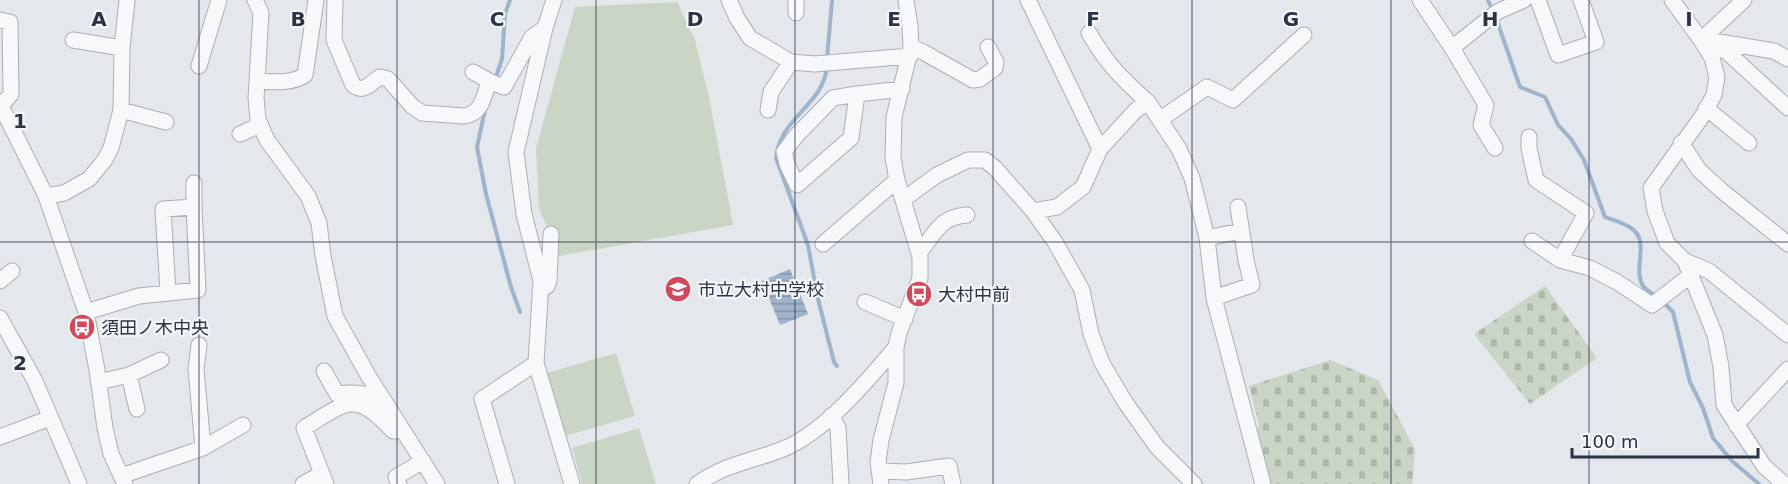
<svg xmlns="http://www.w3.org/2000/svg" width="1788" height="484" viewBox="0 0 1788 484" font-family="'DejaVu Sans','Noto Sans JP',sans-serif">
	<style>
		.cemetery { fill: url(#cemetery-stones) }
		.pitch { fill: #c9d6c5 }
		.water { fill: url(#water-rules) }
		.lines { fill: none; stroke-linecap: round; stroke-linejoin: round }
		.stream { stroke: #9fb4cc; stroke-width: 4 }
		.minor-casing { stroke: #a9aeb7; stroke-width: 17 }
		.minor { stroke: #f7f8fa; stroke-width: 15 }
		.grid { fill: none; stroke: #2b3445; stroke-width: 1.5; stroke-opacity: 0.55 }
		.labels { text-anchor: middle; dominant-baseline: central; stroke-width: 4.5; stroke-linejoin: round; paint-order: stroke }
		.poi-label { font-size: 18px; fill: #2b3445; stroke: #f4f6f9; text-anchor: start }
		.grid-label { font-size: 20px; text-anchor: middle; font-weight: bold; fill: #2b3445; stroke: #f4f6f9; stroke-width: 4.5; stroke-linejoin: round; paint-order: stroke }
	</style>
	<defs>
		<pattern id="cemetery-stones" width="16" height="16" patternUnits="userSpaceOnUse" patternTransform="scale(1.5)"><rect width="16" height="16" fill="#c9d6c5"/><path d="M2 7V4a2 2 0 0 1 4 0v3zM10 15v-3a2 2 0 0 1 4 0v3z" fill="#adb8ab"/></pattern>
		<pattern id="water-rules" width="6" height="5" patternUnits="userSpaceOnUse" patternTransform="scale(1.5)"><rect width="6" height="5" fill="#9fb4cc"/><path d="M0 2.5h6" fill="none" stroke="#8293a7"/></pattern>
	</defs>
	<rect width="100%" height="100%" fill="#e4e7ec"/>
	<path class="cemetery" d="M1545,286L1597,358L1530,404L1474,334Z
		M1330,360L1378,380L1415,449L1412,484H1266L1255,438L1259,425L1249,386Z"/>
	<path class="pitch" d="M677,2L695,40L709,97L733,225L559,256L556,233L549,232L539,208L536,149L575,7Z
		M616,353L635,416L565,436L547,373Z
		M639,428L656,484H582L572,448Z"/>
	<path class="water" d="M790,269L808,314L780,325L762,281Z"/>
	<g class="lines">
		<path class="stream" d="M1488,0L1493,12
			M1496,18L1520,87L1545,97L1558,125L1571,139L1584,160L1605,217C1613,220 1624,223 1631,228C1651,241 1632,268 1643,286C1646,290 1653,294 1657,297
			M827,59L832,0
			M827,66C824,105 780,117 776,158L808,245L818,299L834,362L837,366
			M495,80L502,59L505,14L510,0
			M485,110L477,147L486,194L511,287L520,312
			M1663,302L1673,312L1690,382L1703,408L1713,438L1732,461L1759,484"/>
		<defs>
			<path id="minor" d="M255,0L261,13L256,98L258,119L267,140L308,196L319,223L323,256L335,316L369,377L437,484
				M335,0L334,40L353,85C364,94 370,83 380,77L388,79L412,106L422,113L464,116C482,114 484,96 489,81
				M554,0L545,28L516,152L524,214L541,281L536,363L572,484
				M729,0L737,18L750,38L791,62L815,64L910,56
				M1028,0L1100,149
				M1420,0L1452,48L1497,12L1524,0
				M1538,0L1558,55L1596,42L1581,0
				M1672,0L1701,40L1712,58L1717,77L1714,95L1703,115L1651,188L1655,211L1667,243L1685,261L1709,271L1788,335
				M796,13V0
				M0,20L10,22L11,94L1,106
				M1089,33C1107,64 1121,78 1148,102
				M73,40L122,48
				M1701,40L1744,0
				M1713,41L1774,51L1788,59
				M911,47L923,52L973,80L980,79L995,68L996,62L988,47
				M1452,48L1486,105L1481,125L1495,148
				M1706,48L1725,50L1788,108
				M199,66L219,0
				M473,72L491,82L504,87L532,37L545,28
				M257,81C273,82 291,84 305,75L316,0
				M857,94L833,98L796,136L784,152L787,164L797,185L851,138L857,94L902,89
				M0,104L46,196L86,312L97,370L105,428L111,454L125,484
				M1706,108L1749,143
				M121,110L166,122
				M768,110L771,92L791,62
				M1161,119L1207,87L1233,100L1304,35
				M240,134L260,125
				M1529,137V148L1536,180L1586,213L1560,260
				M1681,143L1699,170L1722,191L1788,244
				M194,183V207
				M46,196L64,193L89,179L104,161L111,148L121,110L122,48L127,0
				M904,199L937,175L968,160H985L995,168L1033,211L1055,242L1082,290L1091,334L1102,363L1125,402L1157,447L1194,484
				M1033,211L1057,207L1083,187L1100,149L1136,110L1148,102L1179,149L1192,178L1207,238L1214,298L1263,484
				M1207,238L1241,231
				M1532,241L1560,260L1590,268L1617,282L1652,305L1691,275
				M823,244L897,180
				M919,253C936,233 939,217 967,215
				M1685,261L1715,335L1721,367L1724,405L1764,466L1784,484
				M0,281L12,271
				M540,290L547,286L549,281L551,234
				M1214,298L1252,285L1246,260L1238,207
				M865,302L905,319
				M86,312L139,296L198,290L194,207L163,209L168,292
				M0,318L35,381L79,484
				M199,345L196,369L203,448
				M324,371L337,394C357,392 366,392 384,404
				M129,375L161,360
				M99,382L129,375L137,409
				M831,416L838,428L841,484
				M1736,425L1788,369
				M0,437L50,418
				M879,471L906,472L949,466L953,484
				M121,476L203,448L243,425
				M303,484L321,474
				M326,484L304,428C347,402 355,389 393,431L400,430
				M399,484L396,477L423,461
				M507,484L482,399L536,363
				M697,484C725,464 753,461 783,449C824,433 868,380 896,347
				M881,484L878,462L881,440L896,383V347L899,333L920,278V257L897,180L893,158L894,117L911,47L910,26L906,0"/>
		</defs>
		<use href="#minor" class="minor-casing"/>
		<use href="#minor" class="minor"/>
	</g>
	<path class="grid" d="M199,0V484M397,0V484M596,0V484M795,0V484M993,0V484M1192,0V484M1391,0V484M1589,0V484M0,242H1788"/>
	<defs>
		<symbol id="school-disc" viewBox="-11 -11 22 22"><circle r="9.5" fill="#d1495b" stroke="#f4f6f9"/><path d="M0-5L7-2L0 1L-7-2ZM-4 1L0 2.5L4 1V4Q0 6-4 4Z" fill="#fff"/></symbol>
		<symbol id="bus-disc" viewBox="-11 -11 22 22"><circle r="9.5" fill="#d1495b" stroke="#f4f6f9"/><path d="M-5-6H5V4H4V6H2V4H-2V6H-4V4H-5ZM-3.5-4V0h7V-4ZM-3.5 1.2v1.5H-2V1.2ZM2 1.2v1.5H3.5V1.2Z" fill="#fff"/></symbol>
	</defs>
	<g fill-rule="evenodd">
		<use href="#school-disc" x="663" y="274" width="30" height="30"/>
		<use href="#bus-disc" x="904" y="279" width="30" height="30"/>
		<use href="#bus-disc" x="67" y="312" width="30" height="30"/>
	</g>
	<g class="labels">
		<g class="poi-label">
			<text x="698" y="289">市立大村中学校</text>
			<text x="938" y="294">大村中前</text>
			<text x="101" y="327">須田ノ木中央</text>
		</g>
	</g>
	<g class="grid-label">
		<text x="99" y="26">A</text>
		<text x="298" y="26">B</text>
		<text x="497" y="26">C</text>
		<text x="695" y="26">D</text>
		<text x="894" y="26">E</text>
		<text x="1093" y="26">F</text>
		<text x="1291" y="26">G</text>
		<text x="1490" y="26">H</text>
		<text x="1689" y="26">I</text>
		<text x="20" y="128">1</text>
		<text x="20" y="370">2</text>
	</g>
	<path d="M1572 448v9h186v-9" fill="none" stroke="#2b3445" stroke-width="3"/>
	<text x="1581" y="448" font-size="18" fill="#2b3445" stroke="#f4f6f9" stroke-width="4.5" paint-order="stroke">100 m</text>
</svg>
